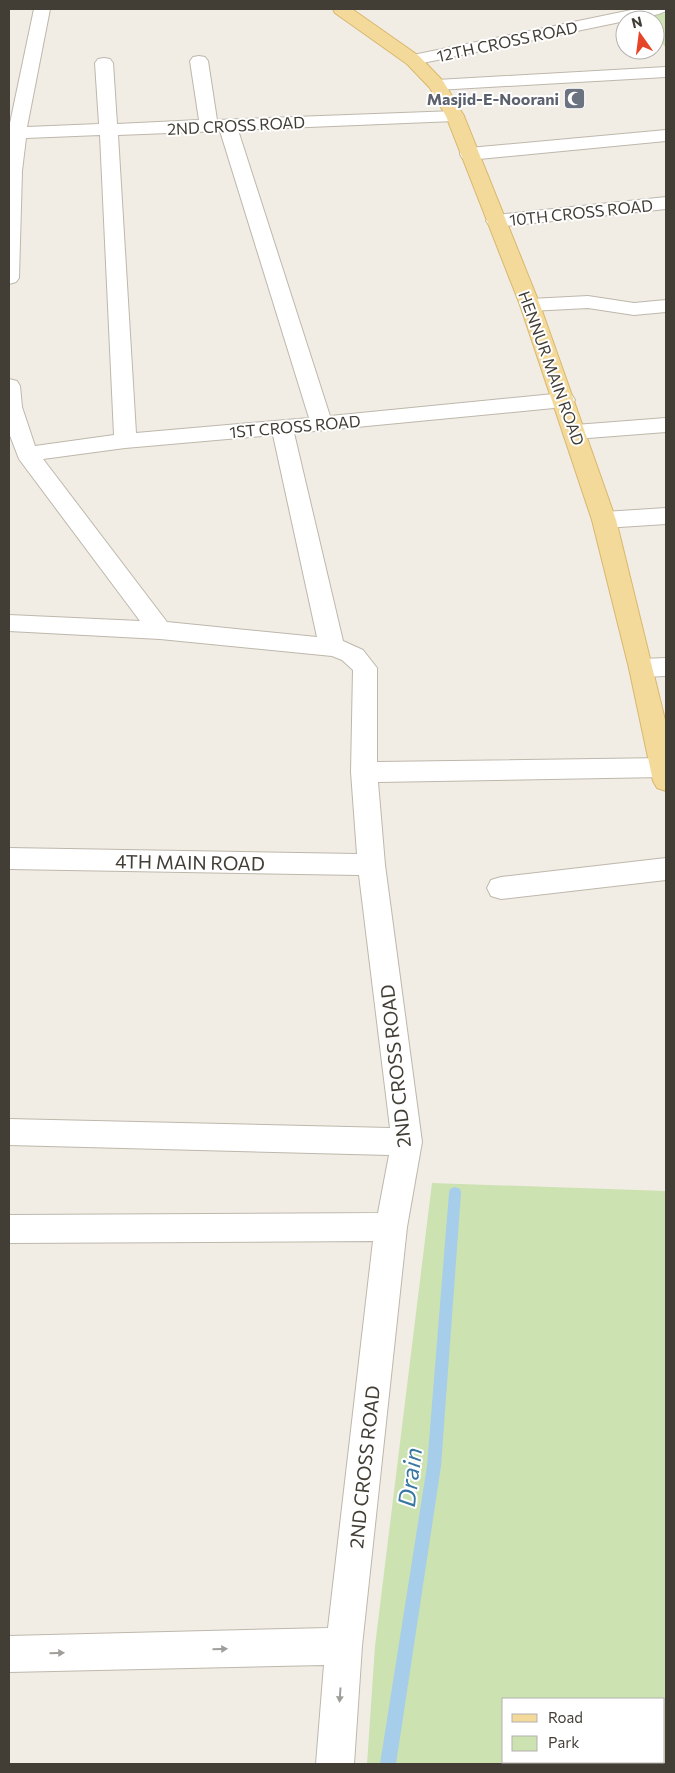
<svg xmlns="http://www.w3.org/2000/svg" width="675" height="1773" viewBox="0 0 675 1773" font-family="Commissioner,sans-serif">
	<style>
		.green { fill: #cce2b1; fill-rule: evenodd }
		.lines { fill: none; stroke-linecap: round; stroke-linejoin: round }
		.stream { fill: #a6cde9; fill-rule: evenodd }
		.minor-casing { stroke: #beb7ab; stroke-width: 2 }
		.major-casing { stroke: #d8b76c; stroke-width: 2 }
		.minor { fill: #fff; fill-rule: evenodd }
		.major { fill: #f4da9a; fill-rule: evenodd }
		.oneway { fill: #a09e9a }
		.labels { text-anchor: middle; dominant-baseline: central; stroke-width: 4; stroke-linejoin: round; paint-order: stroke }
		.far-street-label { font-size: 16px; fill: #423d35; stroke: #fff }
		.far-worship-label { font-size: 16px; font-weight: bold; fill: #5b616d; stroke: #fff; text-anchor: end }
		.street-label { font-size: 19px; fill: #423d35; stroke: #fff }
		.near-water-label { font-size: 24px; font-style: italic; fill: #3977a3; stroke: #fff }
	</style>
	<rect width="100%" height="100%" fill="#f1ede5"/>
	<path class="green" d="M666,13V48L655,35V20L641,19Z
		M432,1183L666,1191V1764H367L375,1646ZM504,1699H664V1762H504Z"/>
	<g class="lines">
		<path class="stream" d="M455,1187L460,1189L461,1193L441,1466L396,1764H380L427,1466L449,1193L450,1189Z"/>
		<defs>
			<path id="minor" d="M34,9H50L27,127L99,124L95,63L98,59L104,58L110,59L113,63L117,124L199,120L190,61L193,57L199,56L205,57L208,61L217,120L455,111L461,112L464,116L461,120L455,121L238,130L330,416L564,393L572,395L575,400L572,405L564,407L294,433L343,641L363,650L377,668V762L666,758V776L663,777L378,782L385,865L422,1142L407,1227L362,1646L354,1764H316L324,1665L9,1672V1636L328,1628L373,1241L9,1243V1215L378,1213L389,1155L9,1145V1119L390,1128L359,875L9,869V848L357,854L351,772L353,670L342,660L332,656L160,639L9,631V615L140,621L19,459L9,433V379L17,381L20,386L22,407L35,446L114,435L100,135L26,138L22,171L19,278L16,282L9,284V128ZM220,131L309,418L136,433L118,135ZM273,435L317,637L167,622L43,459L125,448Z
				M636,9H666V11L659,14L413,65L407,64L404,60L407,56L413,55Z
				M666,67V77L437,90L431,89L428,85L431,81L437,80Z
				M666,130V141L469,160L462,158L460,154L462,150L469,148Z
				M666,197V209L496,227L489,225L486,221L489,217L496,215Z
				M588,296L634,303L666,300V312L634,315L588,308L530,311L523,309L520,305L523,301L530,299Z
				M666,418V432L575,439L567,437L564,432L567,427L575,425Z
				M666,508V524L604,528L596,525L592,520L596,515L604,512Z
				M666,658V676L641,677L632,674L629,668L632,662L641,659Z
				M666,858V880L501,899L491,896L487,888L491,880L501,877Z"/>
			<path id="major" d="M333,9H352L419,56L443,81L464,116L540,305L616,520L666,724V791L657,788L653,781L629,668L592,520L520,305L446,116L430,88L407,64L335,13Z"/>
		</defs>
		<use href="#minor" class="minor-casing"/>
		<use href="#major" class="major-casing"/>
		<use href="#minor" class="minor"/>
		<use href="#major" class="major"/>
	</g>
	<defs><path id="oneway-solid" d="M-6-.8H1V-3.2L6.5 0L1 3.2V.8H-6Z" transform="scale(1.25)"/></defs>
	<g class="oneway">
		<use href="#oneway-solid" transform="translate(220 1649) rotate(-1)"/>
		<use href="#oneway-solid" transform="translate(57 1653) rotate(-1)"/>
		<use href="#oneway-solid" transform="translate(340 1695) rotate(94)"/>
	</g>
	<defs>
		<symbol id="mosque-square" viewBox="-11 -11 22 22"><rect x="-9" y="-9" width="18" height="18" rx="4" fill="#6b7280" stroke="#fff"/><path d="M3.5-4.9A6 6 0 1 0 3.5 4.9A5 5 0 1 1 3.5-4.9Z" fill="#fff"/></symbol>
	</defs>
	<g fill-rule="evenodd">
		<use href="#mosque-square" x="562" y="86" width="25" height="25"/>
	</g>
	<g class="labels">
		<g class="far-street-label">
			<text transform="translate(507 41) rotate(-12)">12TH CROSS ROAD</text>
			<text transform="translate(236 125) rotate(-3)">2ND CROSS ROAD</text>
			<text transform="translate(581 212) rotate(-6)">10TH CROSS ROAD</text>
			<text transform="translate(552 368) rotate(70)">HENNUR MAIN ROAD</text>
			<text transform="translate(295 426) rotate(-5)">1ST CROSS ROAD</text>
		</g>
		<g class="far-worship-label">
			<text x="559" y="98">Masjid-E-Noorani</text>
		</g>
		<g class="street-label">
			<text transform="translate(190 862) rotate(1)">4TH MAIN ROAD</text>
			<text transform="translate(395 1066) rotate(-96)">2ND CROSS ROAD</text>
			<text transform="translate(364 1467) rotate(-84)">2ND CROSS ROAD</text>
		</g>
		<g class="near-water-label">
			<text transform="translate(409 1477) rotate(-83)">Drain</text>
		</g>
	</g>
	<rect width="675" height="1773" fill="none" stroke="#423d35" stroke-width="20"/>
	<rect x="502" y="1698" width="162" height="65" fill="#ffffff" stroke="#b3b1ae"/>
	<rect x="512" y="1714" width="25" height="8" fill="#f4da9a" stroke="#b3b1ae"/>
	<text x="548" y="1723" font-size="15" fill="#423d35">Road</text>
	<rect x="512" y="1736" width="25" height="15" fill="#cce2b1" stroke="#b3b1ae"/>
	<text x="548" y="1748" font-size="15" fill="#423d35">Park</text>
	<g transform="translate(640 35) rotate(346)"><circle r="24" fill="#ffffff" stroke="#b3b1ae"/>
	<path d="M0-4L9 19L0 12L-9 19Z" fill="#e64327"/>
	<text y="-8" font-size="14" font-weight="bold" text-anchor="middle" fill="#423d35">N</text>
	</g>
</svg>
